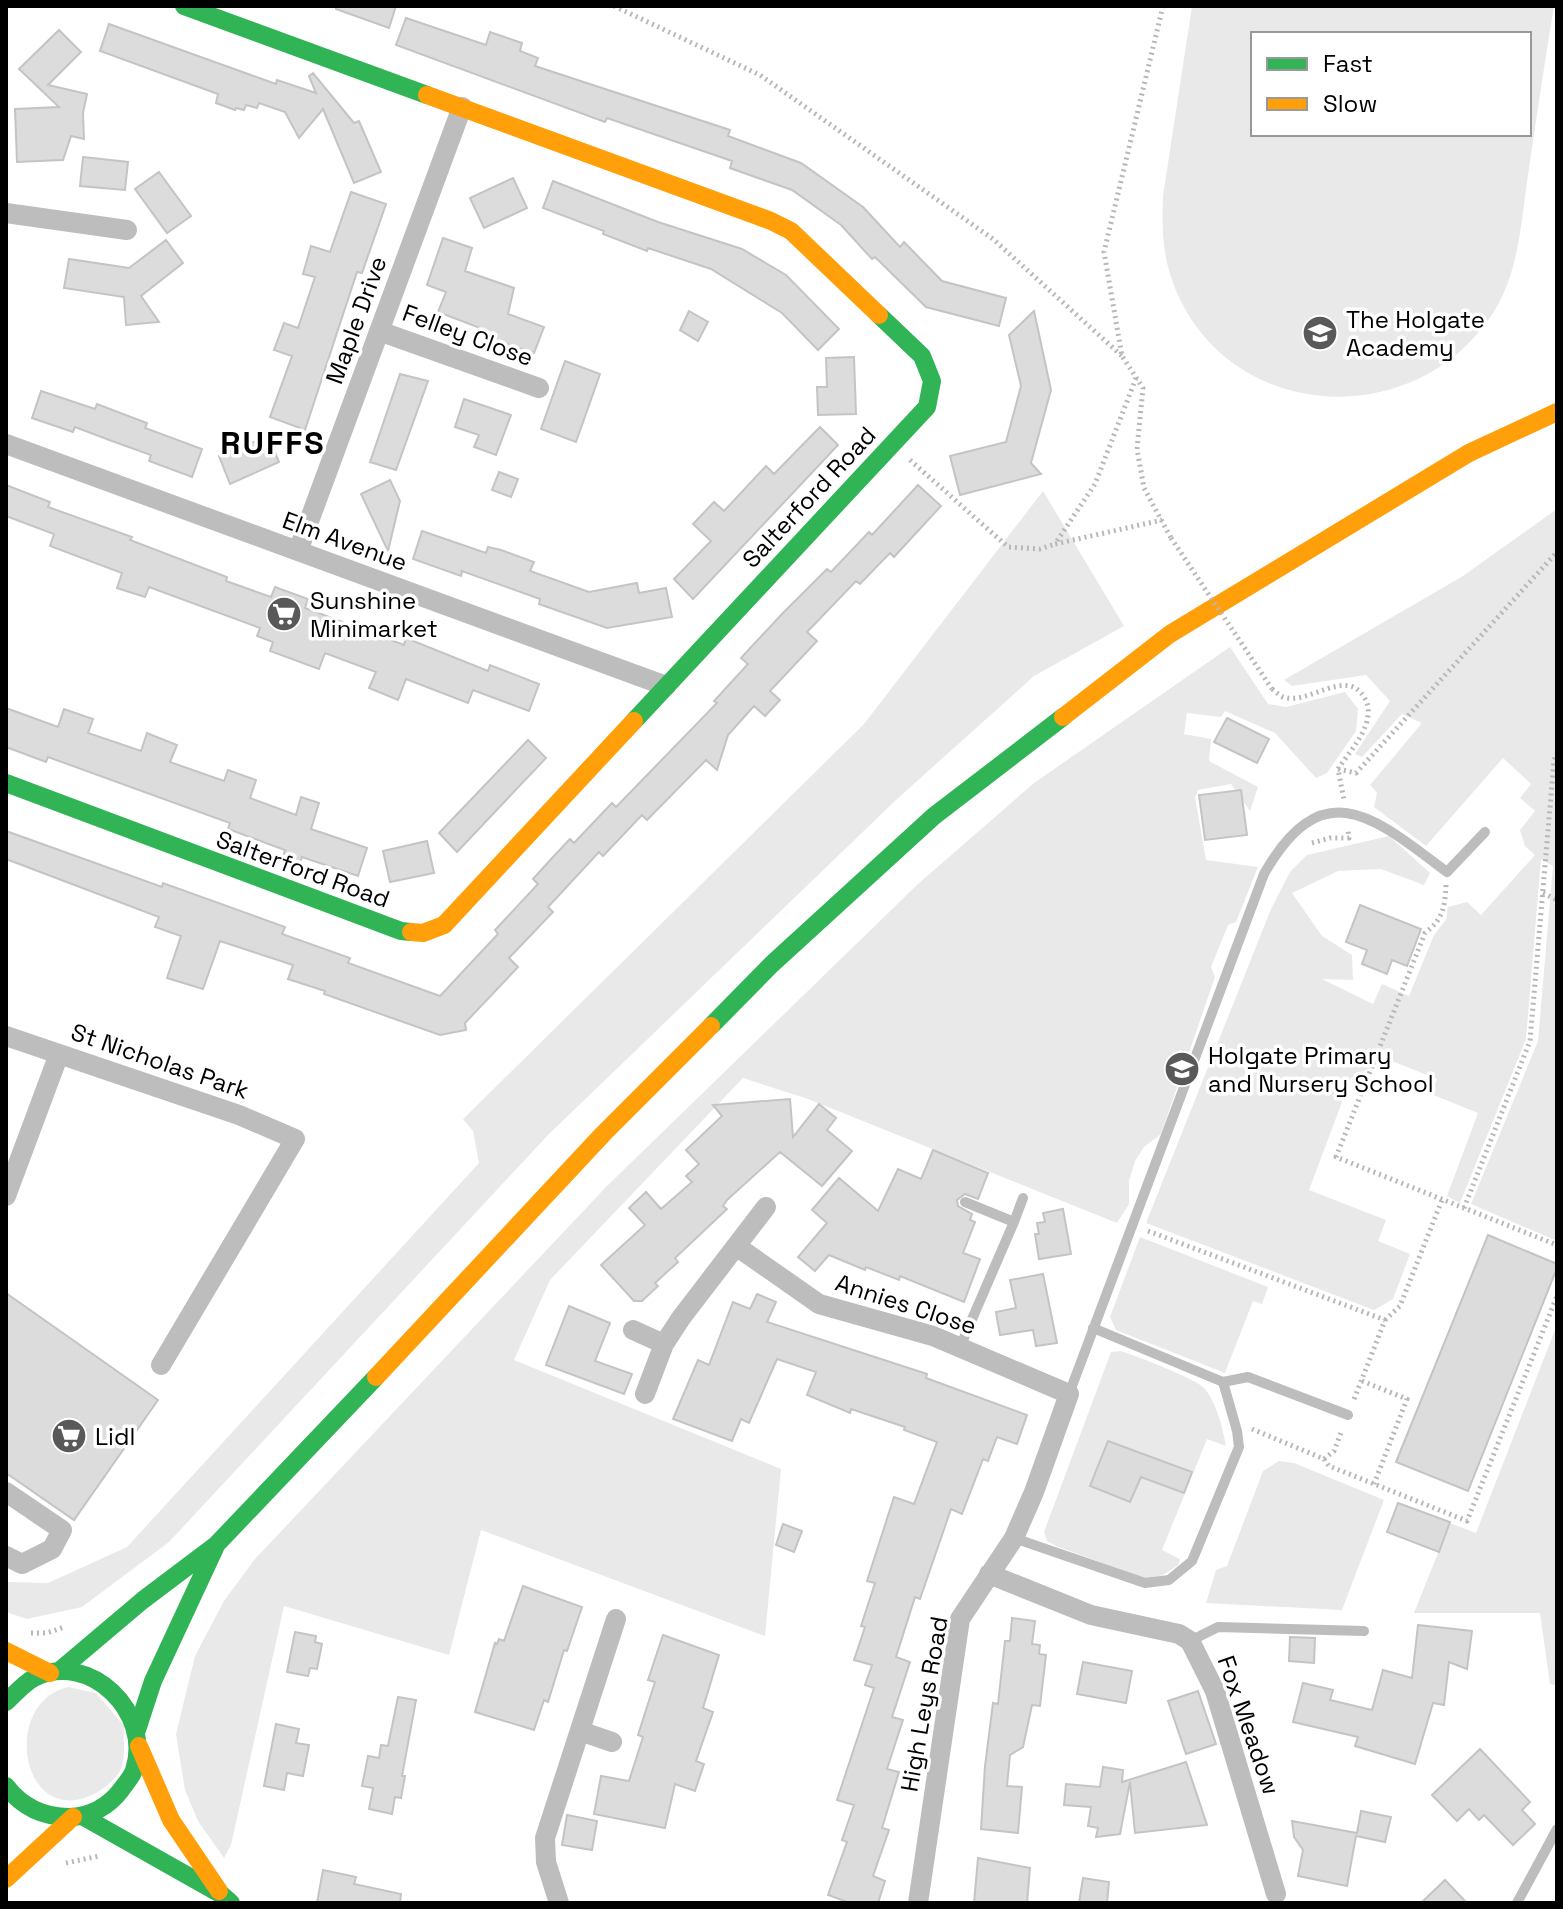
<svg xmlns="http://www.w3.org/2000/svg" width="1563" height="1909" viewBox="0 0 1563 1909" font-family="'Space Grotesk',sans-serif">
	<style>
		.green { fill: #e9e9e9; fill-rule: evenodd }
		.building { fill: #dcdcdc; stroke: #c4c4c4; stroke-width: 2 }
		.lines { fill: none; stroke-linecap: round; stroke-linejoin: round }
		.path { stroke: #b8b8b8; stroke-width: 5; stroke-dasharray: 2 4; stroke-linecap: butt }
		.lane { stroke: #bdbdbd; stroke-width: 10 }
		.street { stroke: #bdbdbd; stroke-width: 20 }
		.fast { stroke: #30b455; stroke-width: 18 }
		.slow { stroke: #ff9f0a; stroke-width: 18 }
		.path-bridge { stroke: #b8b8b8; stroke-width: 5; stroke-dasharray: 2 4; stroke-linecap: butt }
		.labels { text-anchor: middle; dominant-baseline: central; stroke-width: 7; stroke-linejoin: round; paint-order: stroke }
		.poi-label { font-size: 24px; fill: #000; stroke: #fff; text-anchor: start }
		.street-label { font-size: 24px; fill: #000; stroke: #fff }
		.district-label { font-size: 32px; font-weight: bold; letter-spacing: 2px; fill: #000; stroke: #fff }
	</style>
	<rect width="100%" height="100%" fill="#fff"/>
	<path class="green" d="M1192,6H1554C1545,60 1537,114 1529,168C1521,219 1520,276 1489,319C1405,438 1215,418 1170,274C1162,248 1162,222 1163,196ZM1253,34H1529V134H1253Z
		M1043,491L1124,626L1034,676L896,800L548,1135L169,1542L82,1607L27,1619L6,1612V1582L48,1583L127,1547L479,1163L473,1131L463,1119L864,724Z
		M1557,509V1241L1471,1204L1538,1041L1553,866L1541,859L1526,1039L1460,1203L1447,1196L1478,1113L1431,1094L1437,1079L1387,1059L1351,1078L1309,1190L1386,1220L1378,1241L1410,1254L1393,1299L1374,1310L1146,1223L1271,909L1290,872L1307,855L1389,836L1430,873L1424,885L1381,869L1338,871L1292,893L1322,936L1352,955L1353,980L1322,979L1373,1004L1382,984L1409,996L1434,935L1446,920L1448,907L1467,902L1481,915L1535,855L1525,846L1520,830L1535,811L1520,798L1531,784L1503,758L1426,846L1374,807L1377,793L1370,785L1422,723L1402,714L1362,757L1355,754L1390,701L1366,675L1292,686L1284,680L1463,576Z
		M1230,647L1268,704L1286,707L1345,692L1358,709L1356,731L1327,773L1316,778L1275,733L1225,711L1221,717L1187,713L1184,734L1211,739L1209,761L1258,787L1250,811L1231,784L1198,790L1195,797L1206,860L1258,867L1236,922L1228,925L1211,967L1215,977L1161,1134L1144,1147L1135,1161L1129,1181V1204L1117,1223L808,1099L743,1078L550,1280L514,1360L781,1469L765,1636L481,1530L449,1655L284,1606L231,1845L224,1858L198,1821L185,1790L176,1734L195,1656L224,1601L255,1559L606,1187L918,884L1034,783Z
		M1140,1237L1268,1287L1262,1304L1253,1301L1225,1373L1116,1330L1110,1317Z
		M1557,1325V1686L1550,1684L1540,1613H1414L1450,1523L1476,1533Z
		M1121,1351C1137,1356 1193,1378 1203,1387C1216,1400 1223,1429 1226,1446L1207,1439L1162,1550L1180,1559L1178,1565L1163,1575L1146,1579L1056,1546L1047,1541L1044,1532L1111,1352Z
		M1279,1461L1294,1463L1384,1500L1342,1610L1206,1603L1216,1570L1227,1566L1263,1471Z
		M68,1687L96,1693L124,1726C123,1738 126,1758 121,1769C117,1778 103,1790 94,1794C21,1830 0,1703 68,1687Z"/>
	<path class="building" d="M336,6H396L389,28L336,9Z
		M406,18L486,45L490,32L522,43L520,51L538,58L535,66L730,130L728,136L801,163L863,207L900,247L904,242L942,281L1006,298L999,326L926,307L875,257L872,259L841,225L792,190L730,168L732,161L607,118L605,122L396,45Z
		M109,24L276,84L277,80L316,93L309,76L313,73L354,123L359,121L381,172L354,183L323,109L299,138L285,112L259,103L257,108L246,105L244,110L236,108L235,110L216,103L218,94L100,51Z
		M59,30L81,52L48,85L87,94L83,113L84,139L71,136L63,160L17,162L15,109L59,107L19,69Z
		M83,157L128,162L125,190L80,186Z
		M159,172L191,216L167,233L135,189Z
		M513,178L527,208L484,228L470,198Z
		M553,181L658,222L742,249L786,275L839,329L818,350L782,313L711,269L648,248L647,251L603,234L604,231L543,208Z
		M351,192L386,204L362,273L357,272L305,430L270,417L292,356L274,350L284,323L298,328L315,277L303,274L311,246L330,252Z
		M443,238L472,248L465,271L514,288L508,314L544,327L534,353L486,337L488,331L438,312L446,292L427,285Z
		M166,240L183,263L141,296L159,322L126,325L124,297L64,288L69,259L129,268Z
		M689,311L708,322L698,341L680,330Z
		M1034,311L1051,390L1031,463L1041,474L960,495L950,456L1006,442L1021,386L1009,335Z
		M854,357L856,414L818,415L817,387H827L826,358Z
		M565,361L600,374L576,442L541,429Z
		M400,374L428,381L396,470L370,462Z
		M41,391L95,409L97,404L147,423L145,428L202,449L192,477L149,461L151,455L112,441L75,427L73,432L32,418Z
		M464,399L511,415L496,455L474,447L479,435L455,427Z
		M820,427L838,445L693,599L674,579L711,541L693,524L714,502L724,511L766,466L774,474Z
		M268,436L279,462L230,484L219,456Z
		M499,472L518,479L511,497L492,490Z
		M390,480L400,501L388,551L361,494Z
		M6,485L50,502L48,507L132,537L130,540L227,577L226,581L271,597L275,587L308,599L305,608L404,645L406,638L488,671L490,665L539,684L529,711L473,690L468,703L406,679L398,700L369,688L376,672L325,653L319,669L270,651L273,642L257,636L260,628L149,587L145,597L117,588L122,573L50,546L54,534L6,516Z
		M918,485L941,506L894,557L890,553L860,584L856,581L807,632L817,641L770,691L780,700L765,716L754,706L728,735L717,770L706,760L647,820L642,815L603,856L599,852L548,907L553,912L509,958L518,967L465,1023L466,1030L440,1035L324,994L325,991L288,979L293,965L220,941L203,989L167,978L181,936L155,927L159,917L6,859V831L162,887L163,883L285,927L282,934L350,958L348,963L440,996L498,934L495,930L538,884L533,879L553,857L570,839L574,843L612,803L616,807L717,703L714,701L748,664L741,658L782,614L827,569L831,572L869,532L872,535Z
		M422,531L486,553L488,547L501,550L534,562L530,571L589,592L637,583L639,593L666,588L672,617L607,628L539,604L540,599L462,571L461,576L413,559Z
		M6,708L58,727L64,709L93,719L88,733L141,751L147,733L177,745L170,762L224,781L228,770L256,780L250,798L296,815L301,797L319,803L311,829L367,848L358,876L302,857L299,866L282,860L285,850L228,829L230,823L48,757L46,762L6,747Z
		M1227,718L1269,739L1257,763L1214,742Z
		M528,740L546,758L457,852L439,833Z
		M1241,790L1247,835L1205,840L1199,795Z
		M427,841L434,873L390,882L383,851Z
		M1360,905L1421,929L1407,966L1392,960L1387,974L1362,964L1367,950L1346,942Z
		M790,1099L793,1137L819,1104L836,1118L827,1130L852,1151L822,1186L780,1152L727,1200L723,1206L727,1209L675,1258L678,1262L655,1283L658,1286L642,1301H634L601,1265L645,1225L629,1208L646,1192L661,1209L692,1182L686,1176L699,1164L686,1150L722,1116L713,1105Z
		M933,1150L988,1173L978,1199L965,1194L957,1200L958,1206L972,1214L970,1220L975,1222L963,1253L980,1259L964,1302L900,1276L899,1280L866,1267L865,1270L829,1255L815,1271L798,1257L827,1223L812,1210L839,1178L878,1211L898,1169L921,1179Z
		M1063,1209L1071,1254L1039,1259L1035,1234H1039L1037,1223L1045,1222L1043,1213Z
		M1488,1235L1557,1264V1268L1468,1491L1396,1462Z
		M1043,1274L1057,1343L1036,1346L1033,1330L1000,1335L996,1312L1016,1308L1010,1280Z
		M6,1293L158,1400L74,1520L6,1473Z
		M757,1294L776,1302L767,1322L927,1374L926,1378L1027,1415L1017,1444L997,1437L988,1461L983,1459L962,1514L951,1509L920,1599L915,1597L896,1657L910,1662L892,1717L903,1720L887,1769L899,1772L882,1828L889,1830L873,1876L885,1881L878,1903H850L828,1895L847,1842L842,1840L854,1805L837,1800L874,1688L865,1685L872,1665L854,1660L865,1627L861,1626L875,1583L867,1581L894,1497L914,1504L937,1442L904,1430L905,1427L851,1409L850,1413L807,1395L816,1372L777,1359L749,1423L741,1419L732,1441L673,1419L698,1360L709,1365L733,1302L750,1309Z
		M569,1306L610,1323L595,1361L632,1374L624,1394L546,1365Z
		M1108,1441L1192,1472L1184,1493L1141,1477L1130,1502L1090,1486Z
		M1398,1503L1450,1522L1439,1552L1387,1532Z
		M783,1524L802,1531L794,1552L776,1545Z
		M523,1586L582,1607L567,1651L564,1650L548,1702L544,1700L534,1730L475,1712L495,1643L497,1644L499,1639L504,1641Z
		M1012,1618L1035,1621L1032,1644L1040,1645L1039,1654L1046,1655L1040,1706L1032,1705L1023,1747L1010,1755L1007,1786L1022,1787L1018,1833L981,1829L985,1766L993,1703L998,1704L1005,1641H1010Z
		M1418,1625L1472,1631L1467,1669L1449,1662L1444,1705L1433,1703L1415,1764L1355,1746L1358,1737L1293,1722L1303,1683L1333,1690L1330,1700L1372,1710L1383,1670L1412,1678Z
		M295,1632L316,1636L315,1642L322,1644L317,1669L310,1668L308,1676L287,1672Z
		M663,1635L719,1655L703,1708L713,1712L696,1761L704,1764L695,1791L675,1784L665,1828L594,1814L601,1776L629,1781L643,1737L638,1735L655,1682L648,1680Z
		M1290,1637L1315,1638L1314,1663L1289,1661Z
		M1083,1662L1132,1671L1126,1703L1077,1694Z
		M1198,1691L1216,1744L1186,1754L1168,1701Z
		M398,1697L416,1700L402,1776H405L401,1798L395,1797L392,1814L369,1809L373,1788L362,1786L368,1756L379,1758L381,1745L388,1746Z
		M276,1724L299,1729L296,1743L309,1745L303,1776L287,1773L284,1790L264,1786Z
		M1480,1749L1530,1802L1522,1810L1535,1824L1513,1845L1484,1815L1479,1820L1469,1809L1457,1821L1432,1795Z
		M1186,1762L1207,1825L1135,1833L1130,1782L1120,1834L1096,1837L1098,1828L1088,1826L1091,1807L1064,1805L1066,1784L1100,1787L1103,1767L1123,1770L1122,1782Z
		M1361,1811L1391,1817L1385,1842L1356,1836L1347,1886L1298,1876L1303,1850L1294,1837L1292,1821L1357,1833Z
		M567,1815L597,1821L592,1850L562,1845Z
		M978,1858L1030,1868L1027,1903H974Z
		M323,1870L356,1877L354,1884L401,1894L400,1903H317Z
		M1083,1878L1109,1882L1107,1903H1079Z
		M1445,1880L1467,1903H1421Z"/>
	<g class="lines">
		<path class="path" d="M614,6L760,75L993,239L1122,356
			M1163,6L1104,252L1122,356L1143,388L1137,449L1144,488L1171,538
			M1136,378L1095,484L1055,544L1162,520
			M910,460L1008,547L1040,549L1055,544
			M1272,689C1276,692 1279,695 1283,697C1308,706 1346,667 1364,697C1379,721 1351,749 1338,769L1344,800
			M1338,769L1356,773L1557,552
			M1312,843L1330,838H1349L1348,830
			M1446,885C1445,907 1443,919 1425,933L1336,1157L1557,1245
			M1543,893L1557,900
			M1464,1208L1530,1041L1554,760L1557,754
			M1148,1231L1385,1320L1353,1402
			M1385,1320L1400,1306L1442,1200
			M1362,1381L1407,1399L1374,1484
			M1252,1429L1324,1459L1334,1451L1342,1430
			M1324,1459L1329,1466L1467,1521L1557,1296
			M31,1633H47L64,1627
			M66,1863L99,1856"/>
		<path class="lane" d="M1014,1222L1023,1198
			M1093,1328L1223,1382L1248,1377L1348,1415
			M960,1347L1014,1222L965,1202
			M1069,1394L1264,874C1323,770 1375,818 1447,872L1485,832
			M1014,1538L1145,1583L1169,1580L1192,1561L1239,1447L1237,1431L1223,1382
			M1190,1641L1218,1627L1364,1631
			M1517,1903L1557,1829"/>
		<path class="street" d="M6,213L127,230
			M379,331L539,388
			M6,444L666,686
			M298,551L462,107
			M6,1036L239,1115L295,1139L161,1365
			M6,1196L59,1054
			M736,1246L819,1304L933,1336L1069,1394L1034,1492L1014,1538L960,1619L918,1903
			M633,1330L664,1344
			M645,1394L664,1344L681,1318L766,1207
			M6,1492L62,1530L52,1549L22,1564L6,1556
			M989,1574L1091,1615L1179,1634L1190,1641L1215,1691L1276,1894
			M580,1731L612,1742
			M559,1903L546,1862L545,1838L616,1619"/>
		<path class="fast" d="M184,6L427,95
			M634,721L927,407L932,381L922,356L879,315
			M6,783L401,931L411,932
			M711,1026L772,964L934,816L1063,717
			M59,1671L143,1600L216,1545L376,1377
			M6,1702C14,1695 24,1683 34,1678C90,1650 153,1713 134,1770C132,1777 125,1784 121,1790C109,1806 90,1817 69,1817C43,1817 22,1807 6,1786
			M137,1730L153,1681L215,1548
			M82,1816L222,1895L231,1903"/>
		<path class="slow" d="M427,95L771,221L791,231L879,315
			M1063,717L1170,634L1469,453L1557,412
			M411,932L423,933L444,925L634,721
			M376,1377L604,1133L711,1026
			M6,1651L50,1673
			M139,1746L171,1820L219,1891
			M6,1879L73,1817"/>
		<path class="path-bridge" d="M1171,538L1272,689"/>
	</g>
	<defs>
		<symbol id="school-disc" viewBox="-11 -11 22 22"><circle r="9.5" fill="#595959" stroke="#fff"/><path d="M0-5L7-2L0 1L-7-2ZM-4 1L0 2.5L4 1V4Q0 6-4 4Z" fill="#fff"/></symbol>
		<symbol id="supermarket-disc" viewBox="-11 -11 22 22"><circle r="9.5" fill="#595959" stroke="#fff"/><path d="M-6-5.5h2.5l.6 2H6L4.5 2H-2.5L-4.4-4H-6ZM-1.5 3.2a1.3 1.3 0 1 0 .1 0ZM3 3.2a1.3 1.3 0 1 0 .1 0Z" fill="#fff"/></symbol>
	</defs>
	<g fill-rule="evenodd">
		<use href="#school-disc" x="1300" y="313" width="40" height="40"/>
		<use href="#supermarket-disc" x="264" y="594" width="40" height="40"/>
		<use href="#school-disc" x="1162" y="1049" width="40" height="40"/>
		<use href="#supermarket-disc" x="49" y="1416" width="40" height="40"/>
	</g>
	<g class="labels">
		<g class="poi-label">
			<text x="1346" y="319">The Holgate<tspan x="1346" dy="28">Academy</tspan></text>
			<text x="310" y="600">Sunshine<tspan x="310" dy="28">Minimarket</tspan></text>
			<text x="1208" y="1055">Holgate Primary<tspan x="1208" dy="28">and Nursery School</tspan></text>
			<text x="95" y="1436">Lidl</text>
		</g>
		<g class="street-label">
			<text transform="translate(356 320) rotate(-70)">Maple Drive</text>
			<text transform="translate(468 335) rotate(20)">Felley Close</text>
			<text transform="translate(809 497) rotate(-47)">Salterford Road</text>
			<text transform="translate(345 541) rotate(20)">Elm Avenue</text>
			<text transform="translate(303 869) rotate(20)">Salterford Road</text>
			<text transform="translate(160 1061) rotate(19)">St Nicholas Park</text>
			<text transform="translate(906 1304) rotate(18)">Annies Close</text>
			<text transform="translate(924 1704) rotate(-80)">High Leys Road</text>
			<text transform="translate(1249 1725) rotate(71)">Fox Meadow</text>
		</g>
		<g class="district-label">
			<text x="273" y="443">RUFFS</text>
		</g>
	</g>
	<rect width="1563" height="1909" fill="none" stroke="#000000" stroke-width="16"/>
	<rect x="1251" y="32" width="280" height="104" fill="#ffffff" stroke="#999999" stroke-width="2"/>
	<rect x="1267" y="58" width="40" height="12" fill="#30b455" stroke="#999999" stroke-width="2"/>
	<text x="1323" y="72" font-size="24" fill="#000000">Fast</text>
	<rect x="1267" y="98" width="40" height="12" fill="#ff9f0a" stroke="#999999" stroke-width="2"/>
	<text x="1323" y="112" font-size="24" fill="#000000">Slow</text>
</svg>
